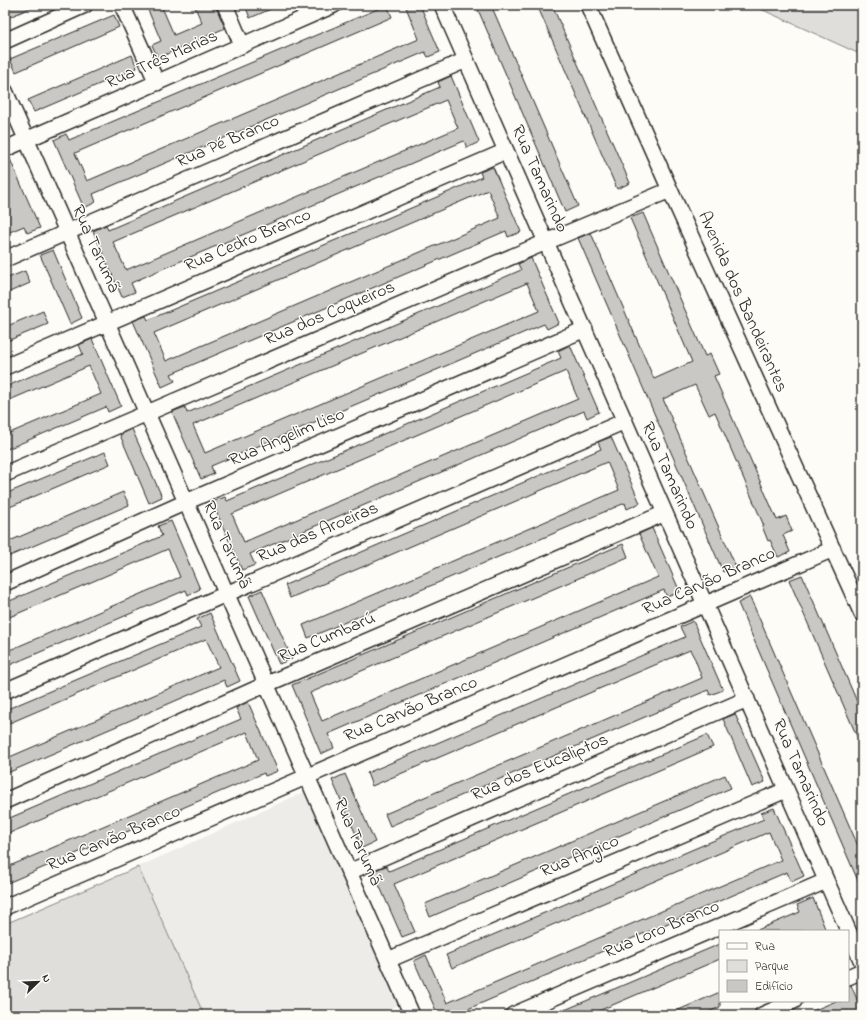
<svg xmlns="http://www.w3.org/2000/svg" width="867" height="1020" viewBox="0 0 867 1020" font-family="'Indie Flower',sans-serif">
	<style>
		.built { fill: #edece8 }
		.green { fill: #dfdeda; stroke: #858482 }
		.building { fill: #c9c8c4; stroke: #2b2b2b; fill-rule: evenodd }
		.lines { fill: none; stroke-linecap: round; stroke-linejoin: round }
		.minor-casing { stroke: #2b2b2b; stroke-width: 18 }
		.minor { stroke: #fdfcf7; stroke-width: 15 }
		.labels { text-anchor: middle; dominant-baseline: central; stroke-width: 3; stroke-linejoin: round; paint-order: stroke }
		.street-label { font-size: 18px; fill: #2b2b2b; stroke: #fdfcf7 }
	</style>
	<rect width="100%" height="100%" fill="#fdfcf7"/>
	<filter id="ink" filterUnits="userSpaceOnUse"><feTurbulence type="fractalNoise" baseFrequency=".025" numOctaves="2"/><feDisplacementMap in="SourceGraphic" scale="8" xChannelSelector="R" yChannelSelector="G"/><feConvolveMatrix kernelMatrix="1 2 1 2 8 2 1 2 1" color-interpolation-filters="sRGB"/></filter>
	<g filter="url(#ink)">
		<path class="built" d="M304,792L398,1005L376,1015H204L138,867Z"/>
		<path class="green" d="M752,5H862V55Z
			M138,867L204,1015H5V924Z"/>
		<path class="building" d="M5,5H37L5,19Z
			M146,5H161L174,35L202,23L194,5H215L225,28L158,58L152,45L161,41Z
			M245,5H280L250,18Z
			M387,5L392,17L75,153L87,181L419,39L405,5H420L440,52L428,57L425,52L93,194L96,202L84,208L54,140L66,134L69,140Z
			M476,5H491L578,206L565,212Z
			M537,5H552L630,183L617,189Z
			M114,15L119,27L16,72L10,59Z
			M132,55L137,68L34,112L28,100Z
			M451,76L479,142L467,148L464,141L162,269L131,283L135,292L122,297L93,231L106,225L108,230L440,87L438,82ZM446,100L458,128L126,270L113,242Z
			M9,157L40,228L27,233L24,226L5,234V158Z
			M493,167L521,232L508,237L506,231L220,353L171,374L175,381L162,387L133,321L146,316L148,320L451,191L482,177L480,172ZM488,190L500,218L166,361L154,333Z
			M643,213L705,356L710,354L719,374L714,376L777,520L786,516L792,531L783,535L790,552L778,557L770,540L768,541L762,526H764L715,412L709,415L695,385L663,399L736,567L723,572L578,238L591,233L654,379L692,362L630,218Z
			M53,250L82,318L70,324L40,255Z
			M531,258L559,323L547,329L544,324L242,453L211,466L214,474L201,479L172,412L185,407L187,413L473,291L521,270L518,264ZM527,283L539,311L205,453L193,425Z
			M25,271L30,283L5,294V279Z
			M43,311L48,324L5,342V327Z
			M92,339L121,406L108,412L106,407L5,450V435L101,394L89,366L5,402V387L83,354L79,345Z
			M570,345L599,412L587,418L584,411L250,554L255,565L242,570L212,502L225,497L227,501L561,358L558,351ZM566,371L578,399L244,542L232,514Z
			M132,429L162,497L149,503L120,435Z
			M611,437L640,503L627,509L625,503L308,638L303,625L619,490L607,462L290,598L285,585L601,449L598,442Z
			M105,452L110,464L5,509V494Z
			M123,492L129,505L5,558V543Z
			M171,521L200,589L188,595L186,590L5,667V652L180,577L168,549L5,619V603L162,536L158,526Z
			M652,528L680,592L667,597L664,590L328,734L334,748L321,754L292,685L623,544L628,557L310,693L322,721L658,577L639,534Z
			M802,575L862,713V748L789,580Z
			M262,590L292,659L279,664L249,596Z
			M750,597L862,855V890L738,603Z
			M210,613L240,681L227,687L224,680L5,774V759L219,667L206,639L5,725V710L201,627L197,619Z
			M693,621L723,690L710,695L708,690L390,826L385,814L702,678L695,659L690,650L372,786L367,773L685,637L680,627Z
			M248,702L278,771L265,776L264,773L5,884V868L258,760L247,732L5,835V820L241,719L236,708Z
			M735,714L765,782L752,787L723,719Z
			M707,735L713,747L394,884L415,932L402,937L373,871L386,866L389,871Z
			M345,774L375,842L362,848L332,780Z
			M725,775L731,788L430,917L425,904Z
			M774,808L804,876L791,882L787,872L454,1015H438L414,961L426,955L447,1003L482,988L781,860L769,832L452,968L446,955L764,819L761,813Z
			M813,898L826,931H755L800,912L797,905Z
			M720,944V959L671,980L589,1015H553Z
			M851,985L862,1011V1015H803L836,1001H848V986Z
			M720,992V1007L702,1015H667Z"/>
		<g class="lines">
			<defs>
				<path id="minor" d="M122,5L157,83
					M225,5L242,45
					M442,5L862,962
					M588,5L670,190L862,614
					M5,41L85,5
					M5,91L412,1015
					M5,149L334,5
					M5,259L466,60
					M5,367L506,151
					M5,474L546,242L670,190
					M5,583L186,502L585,329
					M5,691L226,594L625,421
					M5,801L267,684L665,513
					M349,872L747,699
					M5,907L833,549
					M388,960L786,790
					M848,977L862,971
					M513,1015L826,881
					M762,1015L794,1001"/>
			</defs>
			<use href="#minor" class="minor-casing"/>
			<use href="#minor" class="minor"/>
		</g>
	</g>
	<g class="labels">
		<g class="street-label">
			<text transform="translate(162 60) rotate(-24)">Rua Três Marias</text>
			<text transform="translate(228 142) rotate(-23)">Rua Pé Branco</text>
			<text transform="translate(539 179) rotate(66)">Rua Tamarindo</text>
			<text transform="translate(248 241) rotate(-23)">Rua Cedro Branco</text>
			<text transform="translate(95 249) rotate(66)">Rua Tarumã</text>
			<text transform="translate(742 302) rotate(66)">Avenida dos Bandeirantes</text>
			<text transform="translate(330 314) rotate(-23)">Rua dos Coqueiros</text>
			<text transform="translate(287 438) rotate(-23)">Rua Angelim Liso</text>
			<text transform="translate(669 476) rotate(66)">Rua Tamarindo</text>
			<text transform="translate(318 533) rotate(-23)">Rua das Aroeiras</text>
			<text transform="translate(226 545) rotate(66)">Rua Tarumã</text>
			<text transform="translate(709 582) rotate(-24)">Rua Carvão Branco</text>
			<text transform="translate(327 638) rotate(-23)">Rua Cumbarú</text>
			<text transform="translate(411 710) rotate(-23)">Rua Carvão Branco</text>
			<text transform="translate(540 768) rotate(-23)">Rua dos Eucaliptos</text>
			<text transform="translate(800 773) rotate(66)">Rua Tamarindo</text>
			<text transform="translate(114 839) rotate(-23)">Rua Carvão Branco</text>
			<text transform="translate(357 842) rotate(66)">Rua Tarumã</text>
			<text transform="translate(580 857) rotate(-23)">Rua Angico</text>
			<text transform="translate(662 930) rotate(-23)">Rua Loro Branco</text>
		</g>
	</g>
	<rect width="867" height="1020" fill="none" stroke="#fdfcf7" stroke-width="20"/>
	<rect x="10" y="10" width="847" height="1000" fill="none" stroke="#2b2b2b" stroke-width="1.5" filter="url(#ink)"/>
	<rect x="719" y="930" width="130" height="72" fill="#fdfcf7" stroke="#a9a8a5"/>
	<rect x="727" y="943" width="20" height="6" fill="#fdfcf7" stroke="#a9a8a5"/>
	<text x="755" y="950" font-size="12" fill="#2b2b2b">Rua</text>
	<rect x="727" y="960" width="20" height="12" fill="#dfdeda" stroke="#a9a8a5"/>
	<text x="755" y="970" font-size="12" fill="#2b2b2b">Parque</text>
	<rect x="727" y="980" width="20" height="12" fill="#c9c8c4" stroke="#a9a8a5"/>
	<text x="755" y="990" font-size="12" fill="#2b2b2b">Edifício</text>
	<g transform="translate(38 982) rotate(67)" stroke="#fdfcf7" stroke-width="3" paint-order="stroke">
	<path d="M0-3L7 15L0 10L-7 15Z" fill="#2b2b2b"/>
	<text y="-6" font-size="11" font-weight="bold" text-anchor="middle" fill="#2b2b2b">N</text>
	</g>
</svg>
